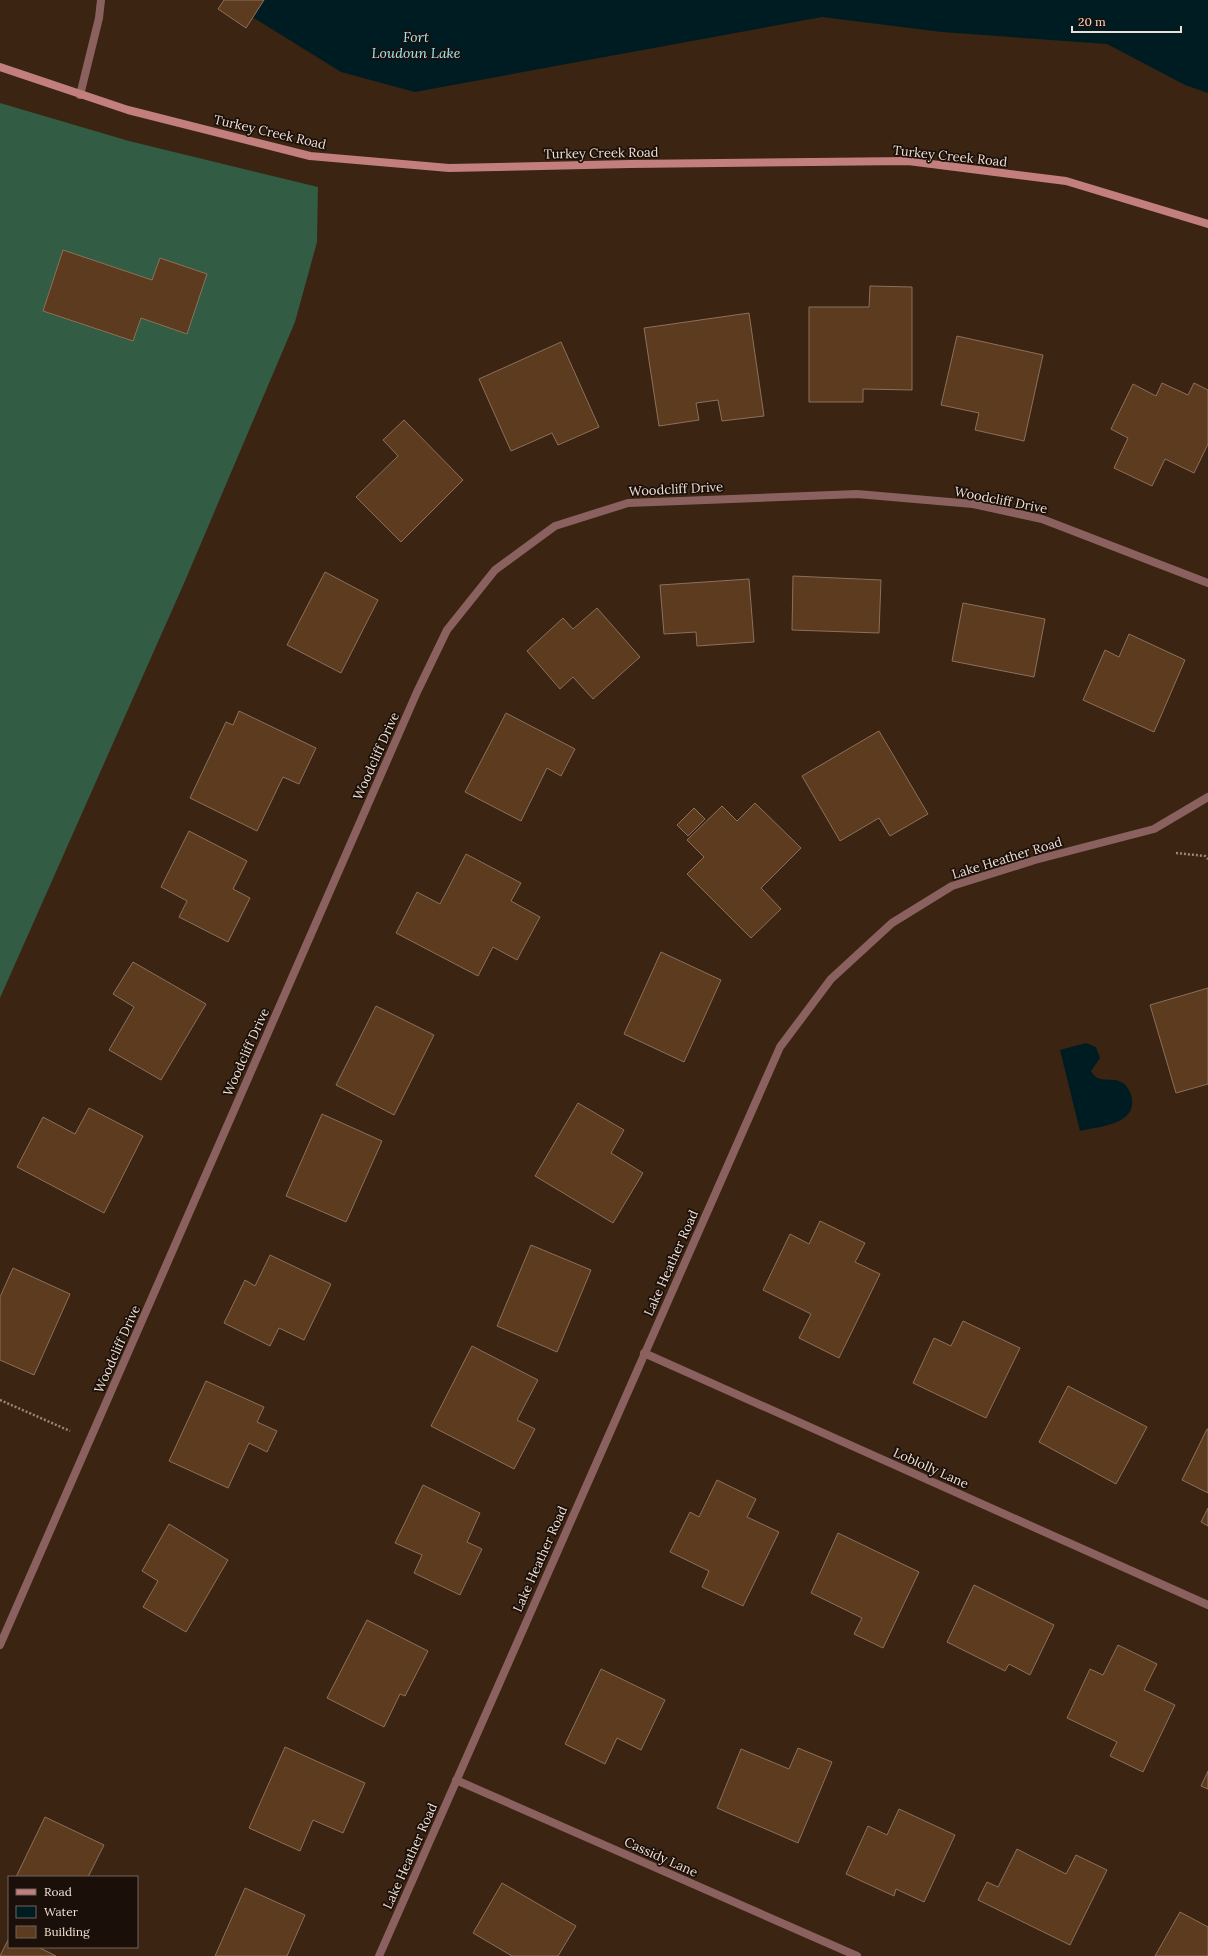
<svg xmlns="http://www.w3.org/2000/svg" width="1208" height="1956" viewBox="0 0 1208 1956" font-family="Lora,serif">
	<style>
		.forest { fill: #325c43 }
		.water { fill: #001c23 }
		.building { fill: #5d3b1f; stroke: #8b705c }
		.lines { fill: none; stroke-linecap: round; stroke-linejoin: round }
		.path { stroke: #9a8779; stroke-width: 2.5; stroke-dasharray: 2 2; stroke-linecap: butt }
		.lane { stroke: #8b6160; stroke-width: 8 }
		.street { stroke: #8b6160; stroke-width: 8 }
		.secondary { stroke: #c27f7d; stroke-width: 8 }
		.labels { text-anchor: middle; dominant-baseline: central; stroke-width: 3.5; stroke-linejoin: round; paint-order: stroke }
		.street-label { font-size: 13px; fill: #efdfd4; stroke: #1b1009 }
		.water-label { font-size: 14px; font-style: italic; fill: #9fe5f9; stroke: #1b1009 }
	</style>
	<rect width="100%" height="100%" fill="#3b2412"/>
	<path class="forest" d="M0,103L129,141L318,187L317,242L295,322L185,581L0,998Z"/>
	<path class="water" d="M225,0H1208V93L1185,85L1107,44L942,32L822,17L415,92L341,72Z
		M1086,1043L1096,1047L1100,1058L1091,1071C1099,1086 1112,1075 1123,1083C1128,1087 1131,1093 1132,1099C1136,1125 1097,1127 1080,1131L1060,1050Z"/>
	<path class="building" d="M224,0H264L246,28L218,9Z
		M63,250L152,280L160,258L207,274L187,334L141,318L133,341L43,311Z
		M870,286L912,287V390L863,389V402H809V307H869Z
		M749,313L764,416L722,421L718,400L696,403L699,420L659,426L644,328Z
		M957,336L1043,355L1024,441L975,430L979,413L941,405Z
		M561,342L599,427L558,445L552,433L511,451L479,379Z
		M1162,383L1188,395L1194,383L1208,390V444L1194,473L1165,459L1152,486L1114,468L1128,438L1111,429L1133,384L1156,396Z
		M404,420L463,480L401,542L356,497L398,456L383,440Z
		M325,572L378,600L341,673L287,645Z
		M793,576L881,580L879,633L792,630Z
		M749,579L754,642L697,646L696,632L664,634L660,585Z
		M963,603L1045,619L1034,677L952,661Z
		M597,608L640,657L593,699L573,677L560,689L527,651L563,618L573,629Z
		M1129,634L1185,660L1154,732L1083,700L1105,650L1119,657Z
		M239,711L316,748L299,784L283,777L257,831L190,798L226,722L233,725Z
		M506,713L575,749L561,776L547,768L521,821L465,792Z
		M879,731L928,814L890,836L879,818L840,841L802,776Z
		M755,803L801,848L761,888L781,909L751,938L687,874L704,857L687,840L722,806L737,821Z
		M694,808L705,819L688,836L677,825Z
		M189,831L247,861L233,889L250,898L228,942L179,917L187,901L161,887Z
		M466,854L521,883L511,901L540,917L517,960L493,947L478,976L396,933L417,892L440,904Z
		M661,952L721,980L684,1062L624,1034Z
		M133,962L206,1004L161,1080L109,1050L134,1007L113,994Z
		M1208,988V1084L1176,1093L1150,1005Z
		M376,1006L434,1035L394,1115L336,1085Z
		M578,1103L624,1130L611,1153L643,1173L613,1223L535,1176Z
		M89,1108L143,1136L104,1213L17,1167L43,1117L75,1134Z
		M322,1114L382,1141L346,1222L286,1196Z
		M820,1221L865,1243L855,1262L880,1274L839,1358L799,1338L811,1314L763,1290L790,1234L809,1244Z
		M531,1245L591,1270L557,1352L497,1326Z
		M270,1255L331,1284L304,1340L279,1328L270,1346L224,1323L245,1280L255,1286Z
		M13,1268L70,1294L34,1375L0,1360V1297Z
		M963,1321L1020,1348L986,1418L913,1383L934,1338L951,1346Z
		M472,1346L538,1380L517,1420L535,1429L514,1469L431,1426Z
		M206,1381L264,1407L257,1422L277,1431L267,1452L249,1443L228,1488L169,1461Z
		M1068,1386L1147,1427L1116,1484L1039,1442Z
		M1207,1429H1208V1493L1182,1480Z
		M717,1480L756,1499L747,1517L779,1532L743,1606L702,1587L709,1571L670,1552L690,1512L699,1517Z
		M423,1485L480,1513L467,1542L482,1549L460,1595L414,1573L422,1555L395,1543Z
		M1208,1508V1526L1201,1522Z
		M169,1524L228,1560L186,1632L143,1607L158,1581L142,1571Z
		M838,1533L919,1572L883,1648L854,1634L862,1618L811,1593Z
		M974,1585L1054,1625L1030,1675L1009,1664L1005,1671L947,1642Z
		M367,1620L428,1651L405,1696L400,1694L384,1727L327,1698Z
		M1118,1645L1157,1664L1144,1690L1175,1705L1143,1772L1110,1756L1117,1742L1067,1718L1090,1669L1103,1675Z
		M601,1669L665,1700L641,1750L617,1738L605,1764L565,1744Z
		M285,1747L365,1783L343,1833L313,1820L300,1851L249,1828Z
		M798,1748L832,1762L798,1843L717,1808L741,1749L789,1769Z
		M1208,1771V1789L1201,1786Z
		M899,1809L955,1835L924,1902L896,1889L894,1896L846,1874L868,1826L887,1835Z
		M45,1817L104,1845L88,1877H16Z
		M1017,1849L1066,1874L1076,1855L1107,1870L1070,1945L978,1900L987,1882L998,1887Z
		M502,1883L576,1926L558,1956H512L473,1933Z
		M245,1888L305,1915L287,1956H215Z
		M1180,1912L1208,1927V1956H1155Z
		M9,1938V1947H38L56,1956H0Z"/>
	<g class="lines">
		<path class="path" d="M1176,853L1205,856L1208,859
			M0,1400L70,1431"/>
		<path class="lane" d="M80,95L99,18L101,0"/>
		<path class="street" d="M644,1353L1208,1605
			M0,1645L417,692L447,630L495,570L555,526L628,503L857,494L973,504L1042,519L1208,583
			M456,1780L857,1956
			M379,1956L780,1047L831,979L892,923L952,886L1035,860L1154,829L1208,797"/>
		<path class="secondary" d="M0,67L128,110L310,156L449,168L630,164L908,161L1066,181L1208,224"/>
	</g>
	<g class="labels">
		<g class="street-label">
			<text transform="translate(270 132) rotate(13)">Turkey Creek Road</text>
			<text transform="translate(601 153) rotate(-1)">Turkey Creek Road</text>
			<text transform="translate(950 156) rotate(6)">Turkey Creek Road</text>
			<text transform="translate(676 489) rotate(-3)">Woodcliff Drive</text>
			<text transform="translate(1001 500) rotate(11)">Woodcliff Drive</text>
			<text transform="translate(376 756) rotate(-66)">Woodcliff Drive</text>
			<text transform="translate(1007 858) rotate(-17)">Lake Heather Road</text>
			<text transform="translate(246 1052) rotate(-66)">Woodcliff Drive</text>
			<text transform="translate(671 1263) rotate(-66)">Lake Heather Road</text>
			<text transform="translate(117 1349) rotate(-66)">Woodcliff Drive</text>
			<text transform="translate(931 1468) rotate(24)">Loblolly Lane</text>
			<text transform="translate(540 1559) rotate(-66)">Lake Heather Road</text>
			<text transform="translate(410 1856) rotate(-66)">Lake Heather Road</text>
			<text transform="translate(661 1857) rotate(24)">Cassidy Lane</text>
		</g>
		<g class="water-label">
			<text x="416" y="37">Fort<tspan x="416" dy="16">Loudoun Lake</tspan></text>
		</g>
	</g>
	<rect x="8" y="1876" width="130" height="72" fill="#1b1009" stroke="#70635a"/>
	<rect x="16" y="1889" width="20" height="6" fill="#c27f7d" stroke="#70635a"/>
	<text x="44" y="1896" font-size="12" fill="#efdfd4">Road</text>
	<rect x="16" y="1906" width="20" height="12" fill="#001c23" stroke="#70635a"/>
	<text x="44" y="1916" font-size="12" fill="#efdfd4">Water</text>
	<rect x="16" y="1926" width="20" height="12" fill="#5d3b1f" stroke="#70635a"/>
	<text x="44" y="1936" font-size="12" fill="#efdfd4">Building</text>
	<path d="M1072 26v6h109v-6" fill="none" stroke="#efdfd4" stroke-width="2"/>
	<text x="1078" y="26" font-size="12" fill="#efdfd4" stroke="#1b1009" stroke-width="3" paint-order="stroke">20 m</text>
</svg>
